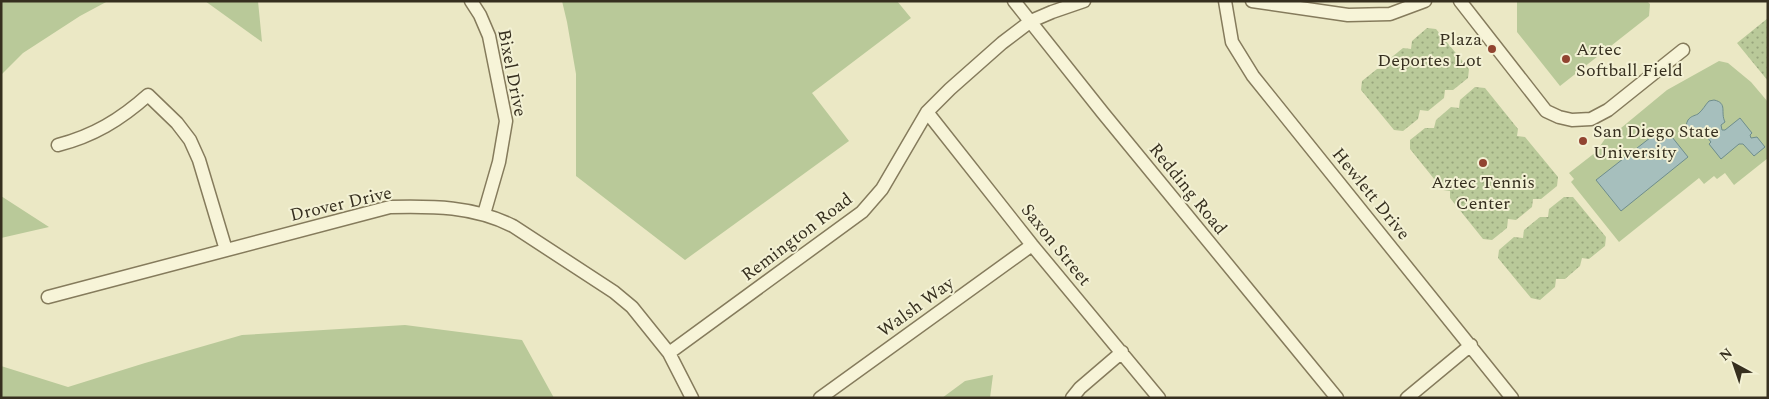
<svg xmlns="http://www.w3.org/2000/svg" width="1769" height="399" viewBox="0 0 1769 399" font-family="Spectral,serif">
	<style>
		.grass { fill: #b9c999 }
		.park { fill: url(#park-dots) }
		.water { fill: #a6bfbd; stroke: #6e8d8c }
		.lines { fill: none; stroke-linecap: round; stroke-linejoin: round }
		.minor-casing { stroke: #857b5c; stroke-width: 15 }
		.minor { stroke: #f7f4d8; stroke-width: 12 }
		.poi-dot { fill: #914430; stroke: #f3f1d4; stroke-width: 2 }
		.labels { text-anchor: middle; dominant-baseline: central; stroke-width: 4; stroke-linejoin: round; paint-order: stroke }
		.poi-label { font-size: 18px; fill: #362f1f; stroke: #f3f1d4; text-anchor: start }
		.street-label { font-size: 18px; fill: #362f1f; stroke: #f3f1d4 }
	</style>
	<defs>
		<pattern id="park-dots" width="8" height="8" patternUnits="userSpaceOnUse" patternTransform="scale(1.25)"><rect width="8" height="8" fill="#b9c999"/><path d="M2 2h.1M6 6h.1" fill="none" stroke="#97a47c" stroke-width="1.8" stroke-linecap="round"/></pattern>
	</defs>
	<rect width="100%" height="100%" fill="#ebe8c5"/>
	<path class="grass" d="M1,1H108L80,16L23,53L1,75Z
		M205,1H258L262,42Z
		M562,1H897L911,18L812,93L849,141L685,260L576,176V74L567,22Z
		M1517,1H1647L1650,4L1649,16L1560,86L1517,32Z
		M1719,61L1728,63L1751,82L1768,102V158L1734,185L1725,173L1717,179L1714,176L1704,184L1699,178L1619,242L1571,182L1574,179L1569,173L1596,152L1611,130L1621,128L1667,90Z
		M1,196L49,227L1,238Z
		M405,325L522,340L554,398H1V366L68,387L145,363L242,335Z
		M993,375L990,398H942L965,381Z"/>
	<path class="park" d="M1768,18V81L1737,43Z
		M1427,28L1436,29L1469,69L1468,78L1453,90H1445L1444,98L1428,111L1420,110L1418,119L1403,131L1394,130L1361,90L1362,81L1377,69H1386L1387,61L1403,48L1411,49L1412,41Z
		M1475,87L1485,88L1518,129L1517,136L1525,137L1558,177L1557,186L1541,199H1533L1532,207L1516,220L1508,219L1507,228L1492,240L1483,239L1450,198V191L1443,190L1410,149V140L1425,128H1434L1436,120L1451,107L1459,108L1460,100Z
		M1564,197H1573L1606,237L1605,246L1589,259L1582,258L1580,266L1565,279H1556L1555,287L1540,300L1531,298L1498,258L1499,250L1514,237L1523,238L1524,230L1540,217H1548L1549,209Z"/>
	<path class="water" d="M1714,100C1728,103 1720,112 1725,122L1721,125L1722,130H1725L1740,118L1752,133L1750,135L1751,138L1757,137L1765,147L1754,156L1743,144H1739L1721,159L1709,144L1711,142L1707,137C1697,139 1681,133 1688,120C1691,116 1694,116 1698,114C1703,110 1705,105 1709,101Z
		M1664,127L1688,157L1621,211L1596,180Z"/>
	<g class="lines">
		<defs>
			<path id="minor" d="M471,1L480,15L489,36L506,121L499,162L484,214
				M1014,1L1103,113L1337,398
				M1225,1L1232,42L1253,76L1512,398
				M1252,1L1348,15L1390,14L1425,1
				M1460,1L1546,111L1559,117L1572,120L1591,119L1608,110L1683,50
				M927,112L1032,245L1159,398
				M58,145C93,136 120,120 148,95L177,123L190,140L199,160L226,250
				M48,297L390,207C433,206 473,206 513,226L614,292L632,307L669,353L692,398
				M669,353L862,212L882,189L927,112L950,89L1002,43L1031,21L1052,12L1084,1
				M820,398L1032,245
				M1072,398L1080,388L1122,352
				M1407,398L1471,345"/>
		</defs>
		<use href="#minor" class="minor-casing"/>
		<use href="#minor" class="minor"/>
	</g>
	<g class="poi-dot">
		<circle cx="1492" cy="49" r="5"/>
		<circle cx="1566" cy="59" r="5"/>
		<circle cx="1583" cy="141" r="5"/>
		<circle cx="1483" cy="163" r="5"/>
	</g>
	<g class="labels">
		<g class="poi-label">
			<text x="1482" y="39" text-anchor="end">Plaza<tspan x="1482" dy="21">Deportes Lot</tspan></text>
			<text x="1576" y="49">Aztec<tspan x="1576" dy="21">Softball Field</tspan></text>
			<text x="1593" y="131">San Diego State<tspan x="1593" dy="21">University</tspan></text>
			<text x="1483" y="182" text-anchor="middle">Aztec Tennis<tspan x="1483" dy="21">Center</tspan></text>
		</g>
		<g class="street-label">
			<text transform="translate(512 73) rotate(79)">Bixel Drive</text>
			<text transform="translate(1188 189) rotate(51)">Redding Road</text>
			<text transform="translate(1371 194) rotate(51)">Hewlett Drive</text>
			<text transform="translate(341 204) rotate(-13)">Drover Drive</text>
			<text transform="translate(797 237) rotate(-37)">Remington Road</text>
			<text transform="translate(1056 245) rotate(51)">Saxon Street</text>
			<text transform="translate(916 307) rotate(-36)">Walsh Way</text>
		</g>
	</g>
	<rect width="1769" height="399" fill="none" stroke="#362f1f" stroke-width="5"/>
	<g transform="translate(1734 364) rotate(320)" stroke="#f3f1d4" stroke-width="4" paint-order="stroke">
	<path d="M0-4L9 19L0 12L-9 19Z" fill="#362f1f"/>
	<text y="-8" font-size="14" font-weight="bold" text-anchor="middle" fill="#362f1f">N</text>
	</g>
</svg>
